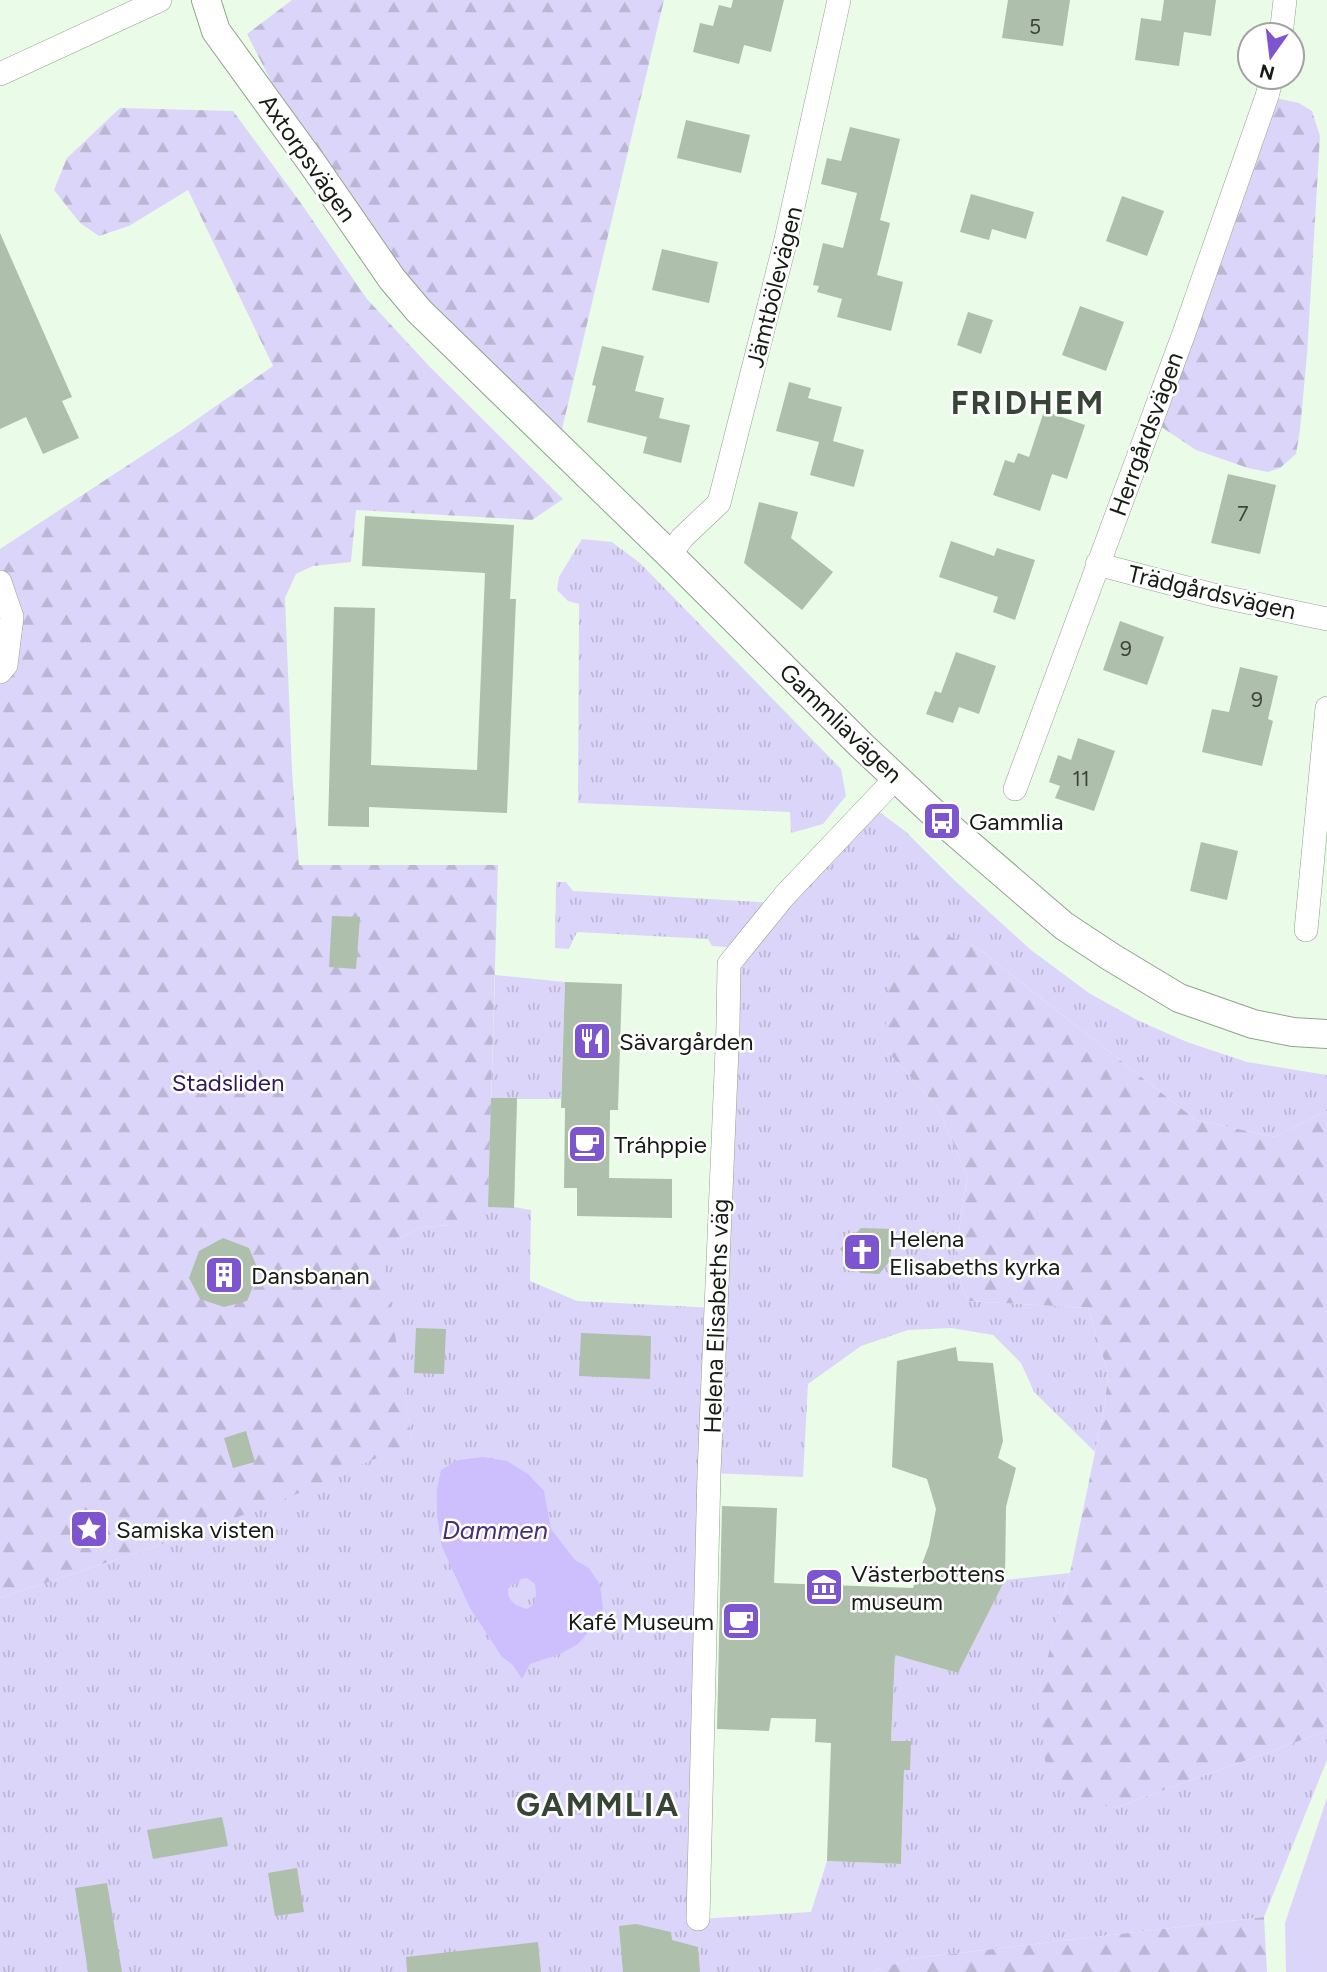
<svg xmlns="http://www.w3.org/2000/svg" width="1327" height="1972" viewBox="0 0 1327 1972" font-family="Figtree,sans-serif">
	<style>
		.grass { fill: url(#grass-tufts) }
		.forest { fill: url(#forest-firs) }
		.pitch { fill: #dcd5fa }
		.water { fill: #cdbffe; fill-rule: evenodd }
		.building { fill: #aebfab }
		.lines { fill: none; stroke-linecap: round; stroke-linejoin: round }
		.minor-casing { stroke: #91a28f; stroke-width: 24 }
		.tertiary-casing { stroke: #91a28f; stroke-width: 30 }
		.minor { stroke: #fff; stroke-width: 23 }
		.tertiary { stroke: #fff; stroke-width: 28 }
		.labels { text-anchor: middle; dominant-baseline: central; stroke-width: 5; stroke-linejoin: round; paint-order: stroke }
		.number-label { font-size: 21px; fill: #3c453a }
		.street-label { font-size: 24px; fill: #161c15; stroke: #fff }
		.poi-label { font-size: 24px; fill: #161c15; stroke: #fff; text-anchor: start }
		.park-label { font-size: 24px; fill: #31175e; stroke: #fff }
		.water-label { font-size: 26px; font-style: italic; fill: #473079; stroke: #fff }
		.district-label { font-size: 32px; font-weight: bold; letter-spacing: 2px; fill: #364535; stroke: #fff }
	</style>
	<defs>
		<pattern id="grass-tufts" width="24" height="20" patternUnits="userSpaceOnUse" patternTransform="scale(1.75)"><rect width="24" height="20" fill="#dcd5fa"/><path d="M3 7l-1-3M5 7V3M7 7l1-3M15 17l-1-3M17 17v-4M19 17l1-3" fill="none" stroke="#bcb6d5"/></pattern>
		<pattern id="forest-firs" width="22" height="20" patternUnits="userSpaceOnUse" patternTransform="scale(1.75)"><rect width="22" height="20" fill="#dcd5fa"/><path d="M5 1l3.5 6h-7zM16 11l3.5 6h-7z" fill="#bcb6d5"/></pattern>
	</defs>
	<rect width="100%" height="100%" fill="#eafce8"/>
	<path class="grass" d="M582,539L612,542L640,563L841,769L846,796L823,824L791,833L790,812L578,803L579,604L568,601L557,590L559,577Z
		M870,805L905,831L954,880L1031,950L1089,993L1137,1020L1187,1042L1247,1062L1327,1075V1111L1275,1137L1196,1120L976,947L925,928L885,1049L938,1107L967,1176L954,1266L968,1301L1088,1308L1108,1373L1105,1404L1095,1452L1034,1392L1021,1363L993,1335L951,1328L908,1330L861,1346L808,1384L803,1477L710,1473L698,1919L811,1912L827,1861L901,1864L904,1770H910V1741H891L895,1655L958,1673L1005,1580L1070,1573L1038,1695L1114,1808L1327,1731V1760L1264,1917L909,1959L872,1972H0V1598L193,1534L412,1442L381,1251L401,1237L423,1227L451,1225L488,1207L495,975L565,982L561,1099H517L514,1207L531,1210L530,1281L577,1301L716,1308L741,948L712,946L708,939L577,932L569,949L555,948L556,882H566L573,891L779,903Z"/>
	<path class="forest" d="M292,0H664L558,446L419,311L314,166L247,34Z
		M1267,96L1299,103L1312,111L1320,136L1307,355L1300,430L1296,454L1280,468L1268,472L1248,468L1196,450L1151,420Z
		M120,108L233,111L300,202L367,299L430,367L563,499L532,520L356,510L351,562L313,566L296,574L285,598L292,771L299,865H498L488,1207L470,1220L451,1225L423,1227L401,1237L382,1251L412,1442L290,1497L193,1534L0,1598V672L6,664L0,582V549L180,431L273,366L188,190L129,226L99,236L80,223L54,190L67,158Z
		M925,927L976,947L1196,1120L1275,1137L1327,1111V1731L1114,1808L1079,1799L1045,1761L1038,1694L1070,1573L1105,1404L1108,1373L1088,1308L968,1301L954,1266L967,1176L938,1107L885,1049L887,995L899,953Z
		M1264,1917L1267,1972H872L909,1959Z"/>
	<path class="pitch" d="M1327,1798V1972H1286L1285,1923Z"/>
	<path class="water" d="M483,1457L507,1461L528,1474L544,1491L551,1529L575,1560L589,1568L600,1585L603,1608L591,1629L578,1644L560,1654L530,1664L522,1679L512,1664L502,1657L470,1608L442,1547L437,1516V1489L441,1470L458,1460ZM527,1578L535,1584L536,1594L534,1604L527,1609C514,1606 505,1599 509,1585L517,1584L521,1579Z"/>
	<path class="building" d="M733,0H784L771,52L744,45L739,64L693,52L700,23L713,26L719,5L731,8Z
		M1008,0H1070L1063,46L1002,38Z
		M1164,0H1216L1211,36L1184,32L1179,66L1135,60L1141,18L1161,21Z
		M686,120L750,135L741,173L677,158Z
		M850,127L900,139L880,220L890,223L877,275L903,282L891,331L837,317L842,299L817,292L819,286L813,285L823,243L843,248L857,193L821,184L827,158L841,161Z
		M971,194L1034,212L1026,239L992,229L989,240L960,232Z
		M1122,196L1164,211L1147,256L1106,241Z
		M0,233L72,397L62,401L79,438L43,454L26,417L0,429Z
		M662,249L718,262L709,303L652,290Z
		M1080,306L1124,322L1106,371L1062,355Z
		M968,312L993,320L981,354L957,345Z
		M602,346L644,356L635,391L664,398L659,418L690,425L681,463L643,453L647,437L587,422L596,386L592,385Z
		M789,382L811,388L808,398L842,407L833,441L864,450L854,487L810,475L819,442L776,431Z
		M1044,411L1085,425L1067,479L1052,474L1040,511L993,495L1005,460L1014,463L1018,453L1029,457Z
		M1228,474L1276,485L1260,554L1211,543Z
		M759,502L798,512L791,538L833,572L802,610L744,563Z
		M365,516L514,525L510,599H516L507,813L369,807V827L328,826L334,607L375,608L371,765L477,770L485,573L362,566Z
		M951,541L994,556L997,548L1035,560L1015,620L993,612L998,597L939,577Z
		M1120,621L1164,637L1147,685L1103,670Z
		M956,652L996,666L979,714L959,707L953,723L926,714L935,691L941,693Z
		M1240,667L1278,676L1268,719L1273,721L1262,766L1202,752L1212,709L1229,712Z
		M1078,738L1115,751L1094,811L1055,798L1060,786L1049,782L1058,755L1071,760Z
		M1201,842L1238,851L1227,900L1190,891Z
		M332,916L360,917L356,969L329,967Z
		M565,982L622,984L618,1110H610L609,1178L672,1179V1218L577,1216V1188H564L565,1108H561Z
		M491,1098H517L514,1208L488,1207Z
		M861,1228L893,1229L890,1261L879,1274L860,1273L840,1249Z
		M223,1238L249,1248L259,1272L247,1301L224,1307L200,1299L189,1278L199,1251Z
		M416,1328L446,1329L444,1374L414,1373Z
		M581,1333L651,1336L650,1379L579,1376Z
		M956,1347L958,1361L993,1363L1003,1441L998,1458L1016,1468L1006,1507L1005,1580L958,1673L895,1655L891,1741H911L910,1770H904L901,1864L827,1861L831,1743L815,1742L816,1719L771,1718L769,1731L717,1729L722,1506L777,1508L774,1583L913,1588L929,1545L936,1509L927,1479L892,1467L897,1361Z
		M246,1431L255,1462L233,1468L224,1438Z
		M222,1817L228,1846L153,1859L147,1830Z
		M297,1868L304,1912L275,1916L268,1873Z
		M107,1883L122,1972H88L75,1888Z
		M636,1924L671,1932L672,1940L698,1947L700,1972H623L619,1926Z
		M538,1942L541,1972H407L406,1957Z"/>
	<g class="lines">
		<defs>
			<path id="minor" d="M1281,35L1285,0
				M0,74L160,0
				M670,555L682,538L719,503L786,239L839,0
				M1097,564L1214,595L1327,619
				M0,582L12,617L6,665L0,672
				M1015,789L1183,336L1267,96L1272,77
				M1306,930L1327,708
				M698,1919L709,1473L728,1026L729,964L785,895L896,778"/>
			<path id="tertiary" d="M206,0L216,31L314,166L392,279L419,311L670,555L862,746L942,821L1064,926L1111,957L1179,998L1253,1024L1293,1032L1327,1034"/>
		</defs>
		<use href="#minor" class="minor-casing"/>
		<use href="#tertiary" class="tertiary-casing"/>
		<use href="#minor" class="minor"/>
		<use href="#tertiary" class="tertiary"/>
	</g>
	<defs>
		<symbol id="bus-square" viewBox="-11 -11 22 22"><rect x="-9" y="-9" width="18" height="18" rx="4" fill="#7c55cf" stroke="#fff"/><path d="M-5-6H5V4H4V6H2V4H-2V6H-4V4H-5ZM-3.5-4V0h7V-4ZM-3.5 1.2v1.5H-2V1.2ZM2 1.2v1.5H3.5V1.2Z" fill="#fff"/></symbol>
		<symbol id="restaurant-square" viewBox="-11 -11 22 22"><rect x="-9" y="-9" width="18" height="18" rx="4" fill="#7c55cf" stroke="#fff"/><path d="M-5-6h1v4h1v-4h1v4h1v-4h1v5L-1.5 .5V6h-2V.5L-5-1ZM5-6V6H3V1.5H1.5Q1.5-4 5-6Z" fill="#fff"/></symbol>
		<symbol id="cafe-square" viewBox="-11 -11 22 22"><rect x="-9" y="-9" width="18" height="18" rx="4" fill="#7c55cf" stroke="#fff"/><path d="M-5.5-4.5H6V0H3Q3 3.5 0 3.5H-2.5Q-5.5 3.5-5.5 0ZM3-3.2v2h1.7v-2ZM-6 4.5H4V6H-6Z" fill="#fff"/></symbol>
		<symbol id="church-square" viewBox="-11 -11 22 22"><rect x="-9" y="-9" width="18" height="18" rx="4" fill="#7c55cf" stroke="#fff"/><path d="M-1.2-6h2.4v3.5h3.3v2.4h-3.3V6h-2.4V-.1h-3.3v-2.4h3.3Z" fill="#fff"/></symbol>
		<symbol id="building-square" viewBox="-11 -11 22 22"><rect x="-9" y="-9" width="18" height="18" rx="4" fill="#7c55cf" stroke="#fff"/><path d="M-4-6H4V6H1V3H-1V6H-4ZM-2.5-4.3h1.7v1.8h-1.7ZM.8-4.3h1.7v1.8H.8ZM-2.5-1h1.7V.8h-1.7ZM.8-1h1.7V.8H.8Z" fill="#fff"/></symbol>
		<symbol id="sight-square" viewBox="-11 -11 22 22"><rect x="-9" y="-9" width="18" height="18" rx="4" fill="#7c55cf" stroke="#fff"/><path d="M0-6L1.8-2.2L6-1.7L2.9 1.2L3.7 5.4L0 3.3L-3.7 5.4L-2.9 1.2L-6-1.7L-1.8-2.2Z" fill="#fff"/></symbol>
		<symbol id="museum-square" viewBox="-11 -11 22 22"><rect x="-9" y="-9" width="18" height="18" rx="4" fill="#7c55cf" stroke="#fff"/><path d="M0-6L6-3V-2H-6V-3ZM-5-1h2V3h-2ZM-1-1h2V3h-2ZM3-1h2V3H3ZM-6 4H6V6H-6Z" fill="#fff"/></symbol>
	</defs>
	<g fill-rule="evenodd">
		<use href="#bus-square" x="920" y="799" width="44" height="44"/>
		<use href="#restaurant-square" x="570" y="1019" width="44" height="44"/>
		<use href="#cafe-square" x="565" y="1122" width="44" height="44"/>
		<use href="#church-square" x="840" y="1230" width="44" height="44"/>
		<use href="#building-square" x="202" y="1253" width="44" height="44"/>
		<use href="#sight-square" x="67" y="1507" width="44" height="44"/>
		<use href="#museum-square" x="802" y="1565" width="44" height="44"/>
		<use href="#cafe-square" x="719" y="1599" width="44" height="44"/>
	</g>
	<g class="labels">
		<g class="number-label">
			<text x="1035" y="26">5</text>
			<text x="1243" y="513">7</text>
			<text x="1126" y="648">9</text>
			<text x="1257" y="699">9</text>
			<text x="1081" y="778">11</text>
		</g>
		<g class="street-label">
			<text transform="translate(308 158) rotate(55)">Axtorpsvägen</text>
			<text transform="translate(774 287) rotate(-76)">Jämtbölevägen</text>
			<text transform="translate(1146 434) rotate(-70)">Herrgårdsvägen</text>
			<text transform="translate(1212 592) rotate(13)">Trädgårdsvägen</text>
			<text transform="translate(841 723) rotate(44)">Gammliavägen</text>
			<text transform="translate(716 1316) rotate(-88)">Helena Elisabeths väg</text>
		</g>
		<g class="poi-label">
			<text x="969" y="821">Gammlia</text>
			<text x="619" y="1041">Sävargården</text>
			<text x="614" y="1144">Tráhppie</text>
			<text x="889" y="1238">Helena<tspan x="889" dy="28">Elisabeths kyrka</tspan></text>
			<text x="251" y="1275">Dansbanan</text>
			<text x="116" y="1529">Samiska visten</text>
			<text x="851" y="1573">Västerbottens<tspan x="851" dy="28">museum</tspan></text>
			<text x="714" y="1621" text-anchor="end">Kafé Museum</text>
		</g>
		<g class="park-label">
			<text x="228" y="1082">Stadsliden</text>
		</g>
		<g class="water-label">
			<text x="495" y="1530">Dammen</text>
		</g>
		<g class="district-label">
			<text x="1028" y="403">FRIDHEM</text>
			<text x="598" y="1805">GAMMLIA</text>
		</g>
	</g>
	<g transform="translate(1271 56) rotate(194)"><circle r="33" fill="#ffffff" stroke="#a2a4a1" stroke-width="2"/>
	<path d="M0-5L12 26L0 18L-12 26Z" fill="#7c55cf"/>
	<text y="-10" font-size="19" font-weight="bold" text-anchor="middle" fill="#161c15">N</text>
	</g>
</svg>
